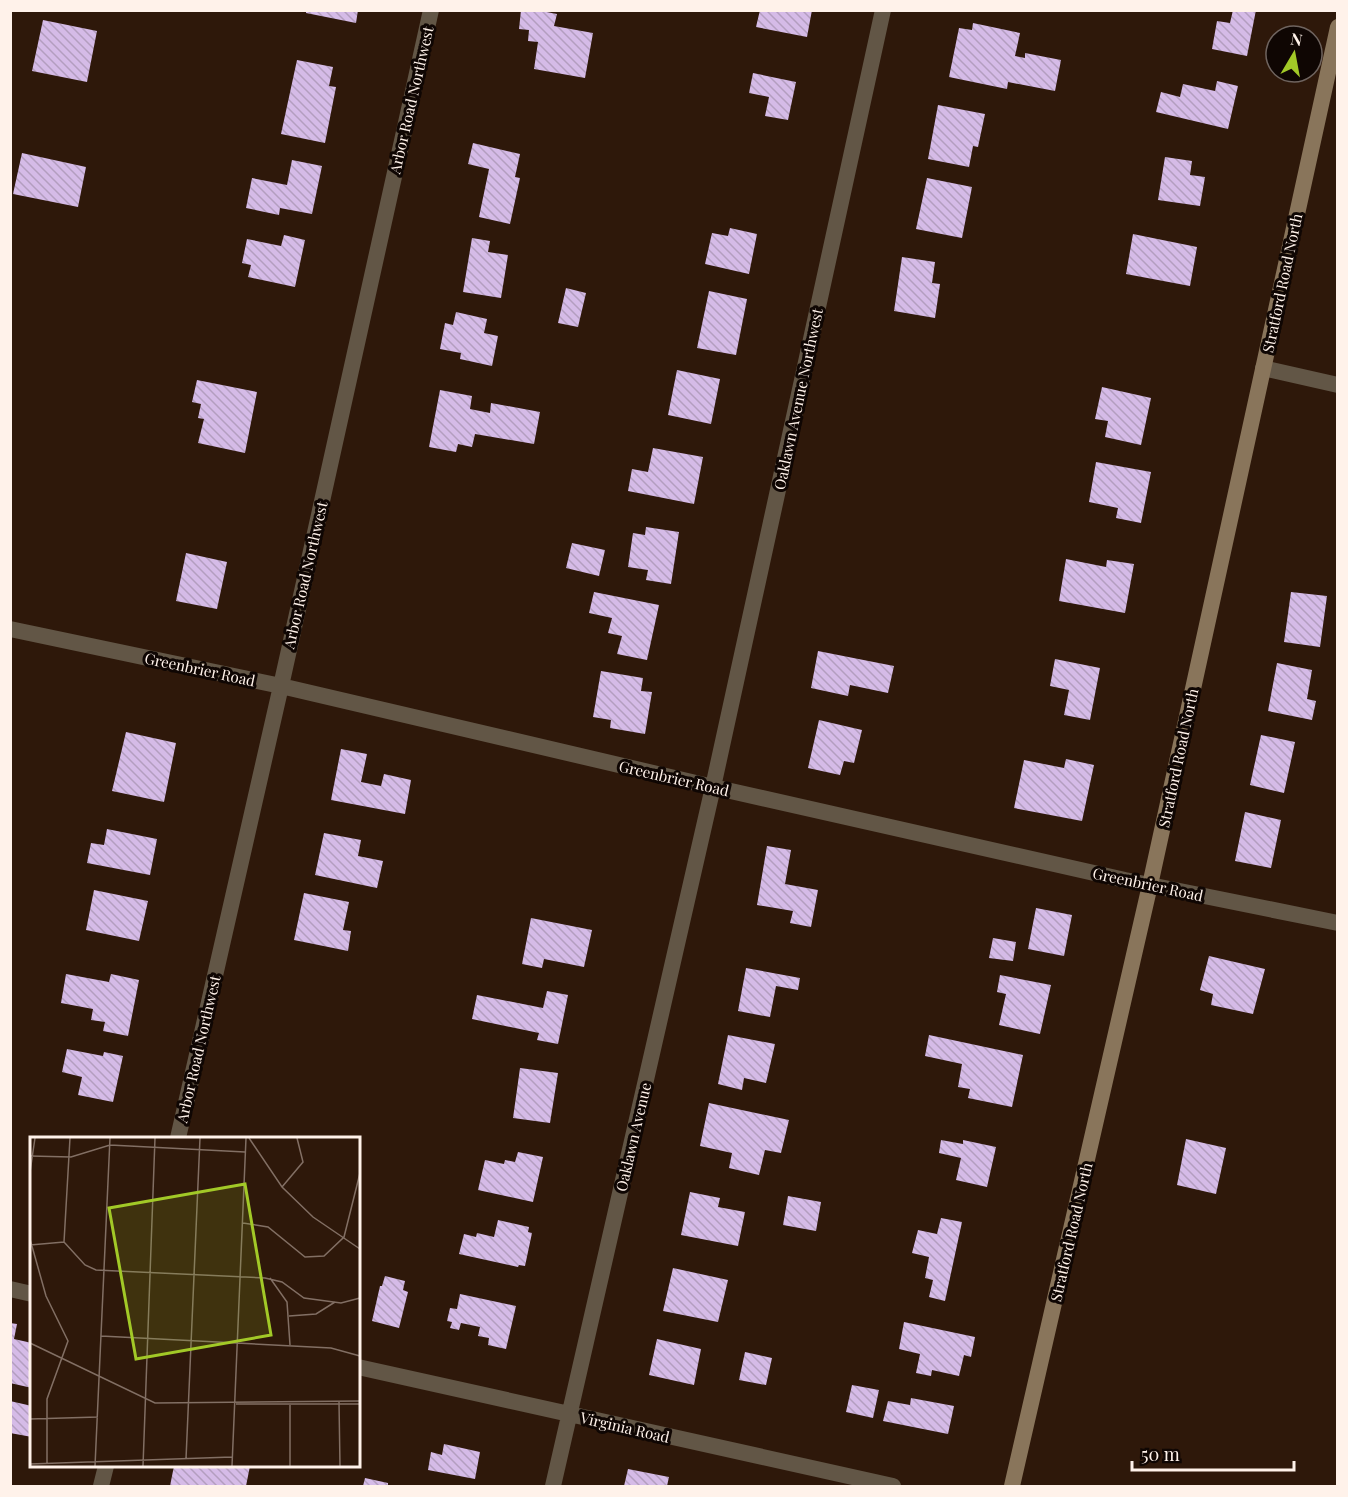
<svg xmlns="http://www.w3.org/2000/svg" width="1348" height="1497" viewBox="0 0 1348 1497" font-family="'Playfair Display',serif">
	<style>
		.building { fill: url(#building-back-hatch) }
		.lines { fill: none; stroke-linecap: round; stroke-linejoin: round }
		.minor { stroke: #625646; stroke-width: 16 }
		.secondary { stroke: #89755b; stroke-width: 16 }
		.labels { text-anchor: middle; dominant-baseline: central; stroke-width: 6; stroke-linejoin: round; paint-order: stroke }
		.street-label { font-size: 15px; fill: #fff2ea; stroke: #0f0603 }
		.inset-road { fill: none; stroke: #826f64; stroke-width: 1.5 }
		.view { fill: #a2c927; fill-opacity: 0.15; stroke: #a2c927; stroke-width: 3 }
		.inset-edge { fill: none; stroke: #fff2ea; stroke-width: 3 }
	</style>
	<defs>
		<pattern id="building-back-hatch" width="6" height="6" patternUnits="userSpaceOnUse" patternTransform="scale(1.5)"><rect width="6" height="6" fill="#d5bbe7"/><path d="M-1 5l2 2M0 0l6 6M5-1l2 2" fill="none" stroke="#b39ebf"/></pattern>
	</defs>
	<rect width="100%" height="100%" fill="#2e180a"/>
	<path class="building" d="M306,10H358L356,23L306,13Z
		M521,10H536L557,14L554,26L593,33L585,78L534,69L538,42L528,41L529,30L519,29Z
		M760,10H812L807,37L756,27Z
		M1233,10H1256L1247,56L1212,49L1217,21L1230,23Z
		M43,20L97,31L87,82L32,71Z
		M973,23L1020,33L1015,56L1025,58V53L1061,60L1055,91L1008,82L1007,89L949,77L959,28L972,30Z
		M297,60L333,67L329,86L336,87L325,143L281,134Z
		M753,73L796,82L788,120L765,116L769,97L749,93Z
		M1217,81L1238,86L1228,129L1156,112L1161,92L1180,97L1183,84L1215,91Z
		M938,105L985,114L978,147L973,146L969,167L928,159Z
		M473,143L520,154L515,177L520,178L510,224L479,217L489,169L468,164Z
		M22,153L86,167L78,207L13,194Z
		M1165,157L1192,161L1190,175L1205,177L1200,206L1158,200Z
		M292,160L322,166L312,214L280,208L279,215L246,208L252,178L287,185Z
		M927,178L972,187L962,238L916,229Z
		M730,228L757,234L749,274L705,264L712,233L728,236Z
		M1133,234L1197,247L1190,286L1126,274Z
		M284,235L305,240L295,287L248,277L251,265L242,263L247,239L281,246Z
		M472,238L490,241L488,252L508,255L501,298L463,292Z
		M902,257L935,262L932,283L940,284L935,318L894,311Z
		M566,288L586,293L578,327L558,323Z
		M709,291L747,299L736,355L697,348Z
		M456,312L487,319L484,333L498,336L492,366L460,359L461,353L440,349L445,323L453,325Z
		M677,370L720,379L711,424L668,415Z
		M197,380L257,392L245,453L198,443L204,419L198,418L201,404L192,402Z
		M1102,387L1151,398L1141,445L1105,437L1108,421L1095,419Z
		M440,390L472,396L470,409L490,413L491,403L540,412L534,444L475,434L472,447L458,444L456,452L429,447Z
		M653,448L703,457L694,504L628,491L632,469L648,472Z
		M1096,462L1151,472L1141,523L1116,518L1118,508L1089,502Z
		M646,527L679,532L671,584L646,580L648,570L628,567L633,533L645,535Z
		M572,543L605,550L599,576L566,568Z
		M186,553L227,562L217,609L176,601Z
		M1066,559L1106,567L1107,560L1134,564L1125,613L1059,601Z
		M594,592L659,605L647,660L617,654L622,636L608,633L612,618L589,613Z
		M1291,592L1327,596L1320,647L1284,642Z
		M818,651L894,666L888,693L850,685L848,696L811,688Z
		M1055,659L1100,668L1090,720L1064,715L1069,690L1050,686Z
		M1277,663L1312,670L1307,699L1316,701L1312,720L1268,711Z
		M601,671L643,678L641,691L652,692L645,734L610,728L611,720L593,717Z
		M819,720L862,730L854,763L844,761L840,775L808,768Z
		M126,732L176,743L164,802L112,791Z
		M1261,735L1295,742L1284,793L1250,785Z
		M341,749L367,754L361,782L381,786L384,774L411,780L405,814L331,800Z
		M1066,759L1094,765L1082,821L1014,808L1024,760L1064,768Z
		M1245,812L1281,820L1271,868L1235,861Z
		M107,829L157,839L150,875L87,863L91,843L104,845Z
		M324,833L361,840L358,856L383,861L377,888L315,875Z
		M767,846L791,850L785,884L818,890L811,927L790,923L793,911L757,905Z
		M94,890L148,901L139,941L86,930Z
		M304,893L349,902L343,930L351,931L348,951L294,940Z
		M1036,908L1072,915L1064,956L1028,949Z
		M531,918L592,930L584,967L544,959L542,968L522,964Z
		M993,938L1016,942L1013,961L989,958Z
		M1209,956L1265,969L1253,1014L1211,1005L1213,994L1200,990Z
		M746,968L800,978L798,990L776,986L770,1017L738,1011Z
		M66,974L109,982L111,974L139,980L128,1036L103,1031L105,1022L91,1020L93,1009L61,1003Z
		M1000,975L1051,985L1040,1034L999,1025L1006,994L997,992Z
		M547,991L568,995L558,1044L537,1040L539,1033L472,1019L477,995L543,1008Z
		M728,1035L775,1044L766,1083L744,1078L742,1090L718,1084Z
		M929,1035L1023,1055L1012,1107L968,1098L970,1089L958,1087L962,1064L925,1056Z
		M67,1049L103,1056L104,1052L123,1056L113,1102L78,1095L82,1077L62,1072Z
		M520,1068L558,1073L550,1123L513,1118Z
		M709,1103L789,1120L781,1153L765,1150L759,1175L729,1168L732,1153L700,1146Z
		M1186,1139L1226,1148L1216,1194L1177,1185Z
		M941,1140L963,1144V1140L996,1147L987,1187L956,1180L961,1158L939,1153Z
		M518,1152L543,1157L533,1202L478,1190L485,1160L504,1164L505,1160L515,1162Z
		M690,1192L720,1198L718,1207L745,1212L738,1246L681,1235Z
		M788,1196L821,1202L816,1231L783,1225Z
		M941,1218L962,1222L945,1301L929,1297L933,1280L925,1278L929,1257L912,1253L918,1230L937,1234Z
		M498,1220L529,1227L528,1232L532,1233L525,1266L519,1265L518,1267L459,1254L464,1234L476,1237L477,1233L494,1237Z
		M673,1268L728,1280L718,1322L663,1311Z
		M385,1276L405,1281L403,1290L408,1292L399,1328L372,1321L380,1286H382Z
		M460,1294L516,1306L506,1349L488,1345L489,1338L478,1336L480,1327L461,1323L459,1330L450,1328L452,1322L447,1321L450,1308L457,1309Z
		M904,1322L975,1337L971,1357L964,1355L959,1376L932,1370L931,1376L916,1373L920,1354L899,1349Z
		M10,1323L17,1324L14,1339L32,1343V1388L10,1383Z
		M657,1339L701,1349L694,1385L649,1375Z
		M745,1352L772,1358L766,1385L739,1380Z
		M852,1385L879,1390L873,1418L846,1412Z
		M911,1398L954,1406L948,1434L883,1421L888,1401L910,1405Z
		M10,1401L32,1406V1437L10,1433Z
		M444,1444L480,1452L475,1479L428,1470L431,1452L442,1455Z
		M174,1466H250L246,1486H170Z
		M628,1469L669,1477L667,1486H624Z
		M365,1478L388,1483V1486H363Z"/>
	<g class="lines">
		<path class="minor" d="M1263,368L1338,385
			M10,629L281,686L713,787L1125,880L1338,923
			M178,1138L281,686L431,10
			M10,1289L32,1294
			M358,1367L893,1486
			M101,1486L106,1466
			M553,1486L713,787L883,10"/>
		<path class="secondary" d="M1012,1486L1150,885L1338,27"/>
	</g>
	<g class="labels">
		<g class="street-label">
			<text transform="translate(411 100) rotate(-77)">Arbor Road Northwest</text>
			<text transform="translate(1282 283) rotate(-78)">Stratford Road North</text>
			<text transform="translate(798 399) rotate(-78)">Oaklawn Avenue Northwest</text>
			<text transform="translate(305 575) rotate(-77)">Arbor Road Northwest</text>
			<text transform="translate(200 669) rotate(12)">Greenbrier Road</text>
			<text transform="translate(1178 758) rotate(-78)">Stratford Road North</text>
			<text transform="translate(674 778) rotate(13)">Greenbrier Road</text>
			<text transform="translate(1148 884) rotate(12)">Greenbrier Road</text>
			<text transform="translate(198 1049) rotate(-77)">Arbor Road Northwest</text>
			<text transform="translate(633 1137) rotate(-77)">Oaklawn Avenue</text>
			<text transform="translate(1071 1232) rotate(-77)">Stratford Road North</text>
			<text transform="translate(625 1427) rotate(13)">Virginia Road</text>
		</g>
	</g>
	<g transform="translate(30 1137)">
		<rect width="330" height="330" fill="#2e180a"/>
		<path class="inset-road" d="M219,1L252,50L283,80L330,112M0,19L41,20L80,8L215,15M0,35L5,1M252,50L273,25L267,1M213,86L238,90L275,120L294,119L314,100L330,36M0,102L16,159L38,204L17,262V327M34,105L40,1M0,108L34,105L55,128L66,133L235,141L252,145L274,161L311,166L330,161M240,141L257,165L260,208M259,179L286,177L305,165M71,199L301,211L330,219M0,206L125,266L330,264M309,265L310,329M206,267H330M260,268V329M0,282L68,280M156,322L170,1M0,327L202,320M65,329L80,1M113,329L125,1M202,329L216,1"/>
		<path class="view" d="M215,47L241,198L106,222L79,71Z"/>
		<rect width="330" height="330" class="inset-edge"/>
	</g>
	<rect width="1348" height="1497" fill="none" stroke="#fff2ea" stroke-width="24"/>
	<g transform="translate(1294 54) rotate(10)"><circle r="28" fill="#0f0603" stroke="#6f645f" stroke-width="1.5"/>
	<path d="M0-4.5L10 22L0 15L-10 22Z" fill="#a2c927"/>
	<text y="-9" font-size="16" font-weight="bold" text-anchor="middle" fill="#fff2ea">N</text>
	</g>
	<path d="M1132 1461v9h162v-9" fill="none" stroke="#fff2ea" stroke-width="3"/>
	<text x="1141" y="1461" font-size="18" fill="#fff2ea" stroke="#0f0603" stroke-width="4.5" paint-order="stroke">50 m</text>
</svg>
